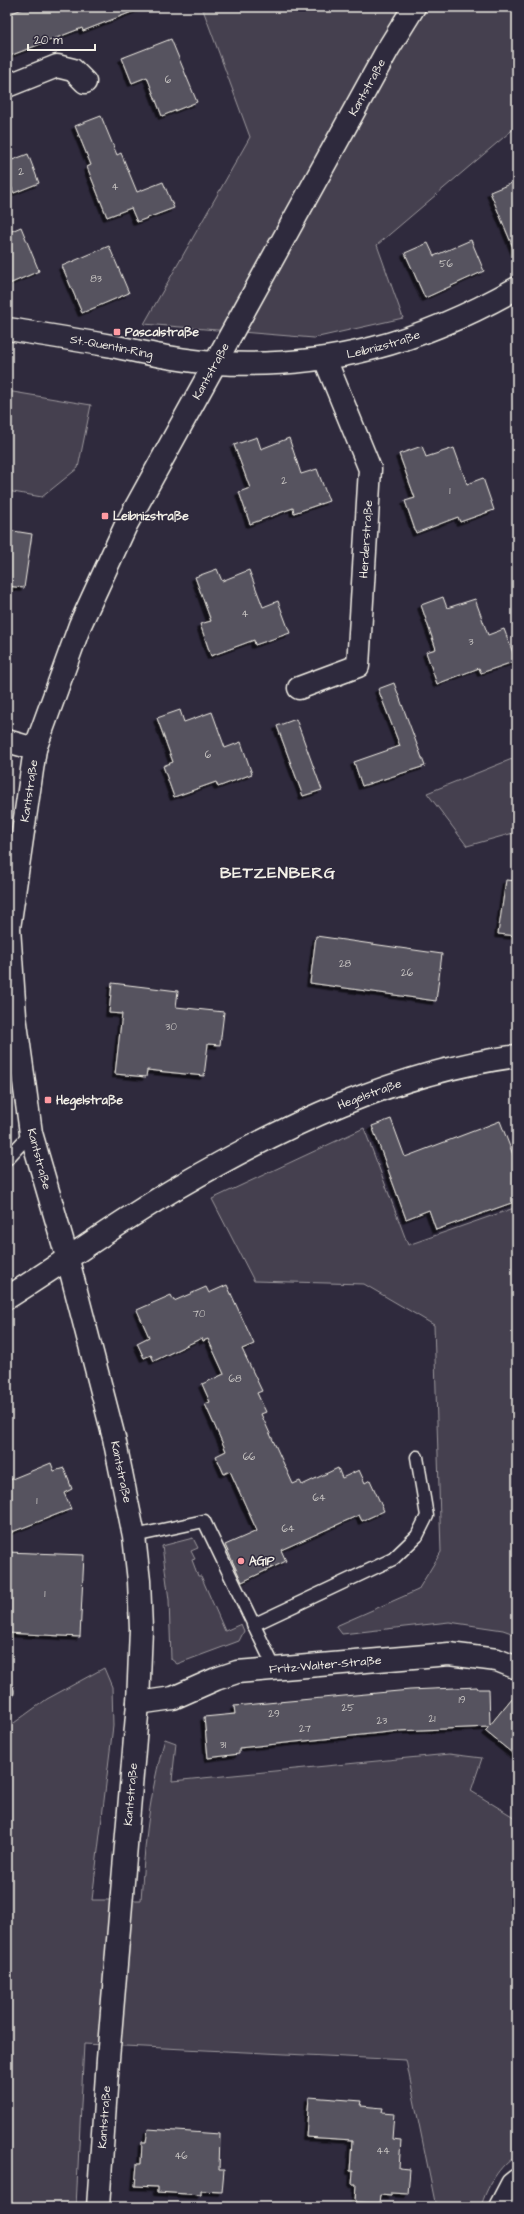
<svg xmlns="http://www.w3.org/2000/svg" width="524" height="2214" viewBox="0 0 524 2214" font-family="'Architects Daughter',sans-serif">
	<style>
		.green { fill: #454050; stroke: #9c989c }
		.building { fill: #56525f; stroke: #f4f1e8; filter: url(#shadow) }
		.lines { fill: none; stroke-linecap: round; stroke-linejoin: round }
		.service-casing { stroke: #f4f1e8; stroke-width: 15 }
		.minor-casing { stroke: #f4f1e8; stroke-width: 25 }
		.service { stroke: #2f2a3d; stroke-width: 12 }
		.minor { stroke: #2f2a3d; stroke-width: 22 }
		.poi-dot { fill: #ff9aa2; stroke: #2f2a3d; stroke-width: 1.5 }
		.labels { text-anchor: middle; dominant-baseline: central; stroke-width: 3; stroke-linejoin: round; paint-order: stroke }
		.number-label { font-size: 10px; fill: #ccc9c6 }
		.street-label { font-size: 12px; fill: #f4f1e8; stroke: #2f2a3d }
		.poi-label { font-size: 12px; font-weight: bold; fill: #f4f1e8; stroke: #2f2a3d; text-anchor: start }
		.district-label { font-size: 16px; font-weight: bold; letter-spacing: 1px; fill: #f4f1e8; stroke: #2f2a3d }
	</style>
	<defs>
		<filter id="shadow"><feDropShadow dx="-3.5" dy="3.5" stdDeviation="0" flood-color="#0009"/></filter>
	</defs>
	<rect width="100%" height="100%" fill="#2f2a3d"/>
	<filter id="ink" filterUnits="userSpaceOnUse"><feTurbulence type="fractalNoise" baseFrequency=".025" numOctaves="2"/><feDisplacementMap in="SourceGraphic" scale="8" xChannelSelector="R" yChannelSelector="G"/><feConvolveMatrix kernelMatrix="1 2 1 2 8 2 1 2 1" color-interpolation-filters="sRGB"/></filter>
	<g filter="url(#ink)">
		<path class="green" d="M202,7H517V126L377,245L403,318L314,338L144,324L250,137Z
			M7,391L91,405L78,468L42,497L7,491Z
			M517,757V832L467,846L427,793Z
			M364,1128L408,1245L517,1207V1635L503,1630L449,1622L342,1634L336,1626L418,1590L441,1552L434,1325L364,1284L254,1281L212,1199Z
			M193,1538L198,1548L191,1551L195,1559L192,1560L198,1576H201L225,1631L241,1624L244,1631L239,1641L177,1664L171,1659L169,1600L162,1546Z
			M104,1668L112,1687L113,1726L92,1900H141C145,1841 149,1795 165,1739L176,1743L172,1781L449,1754L482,1758L471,1791L517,1819V2155C500,2164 486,2188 481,2207H436L406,2060L84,2044L76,2207H7V1728L47,1699Z"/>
		<path class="building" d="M27,7H142V8L83,31L82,28L7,57V15Z
			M171,39L197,102L162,116L147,77L132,83L122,58Z
			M101,116L117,155L121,153L137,192L163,182L174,208L137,222L131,208L107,217L87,167L91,165L75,126Z
			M28,154L39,183L14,193L11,186L7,188V162Z
			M517,181V257L490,192Z
			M21,227L39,271L7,285V233Z
			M471,240L484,271L425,298L405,253L428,243L434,256Z
			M109,246L129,293L82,313L62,266Z
			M257,437L261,449L289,438L301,474L317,469L329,501L294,513L293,508L250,524L239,492L250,488L234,445Z
			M422,446L426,457L454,448L467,484L483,478L494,510L460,522L458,517L416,533L405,501L415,498L399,454Z
			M7,530L32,534L24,588L7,586Z
			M217,569L222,581L249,570L263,607L278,601L290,633L255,645L254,640L211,656L200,624L211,621L195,577Z
			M443,597L447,608L475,599L488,635L504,629L516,661L481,673L479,668L437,684L426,652L436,649L421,605Z
			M394,683L425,766L362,786L354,762L400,746L378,689Z
			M180,710L184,722L212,712L225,748L241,742L252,774L218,787L216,782L174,797L163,766L173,762L157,718Z
			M296,719L322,790L303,796L277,726Z
			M506,880L517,881V936L498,934Z
			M316,936L442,954L436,1001L310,983Z
			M112,983L178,991L176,1007L224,1012L220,1045L208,1044L204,1076L147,1070L146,1077L115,1074L122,1014L109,1013Z
			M391,1119L405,1157L500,1121L517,1165V1201L436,1230L429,1210L406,1219L372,1126Z
			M227,1285L254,1344L242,1349L262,1391L257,1393L266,1412L261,1414L293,1484L300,1481L302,1485L338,1468L342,1478L359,1470L365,1483L370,1480L384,1511L362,1521L359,1515L281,1550L286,1561L242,1582L225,1545L257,1531L230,1471L224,1474L216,1456L226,1451L205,1404L210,1402L202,1384L224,1374L208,1339L203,1341L202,1338L154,1361L151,1355L144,1358L137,1343L149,1337L137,1310L171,1295L174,1301L206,1287L209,1293Z
			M51,1463L54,1471L64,1468L72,1489L64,1493L71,1509L7,1534V1481Z
			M7,1552L84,1555L80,1637L7,1633Z
			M477,1687L478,1689H489L490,1725L517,1692V1757L485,1731L489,1727L399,1731L239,1748V1754L208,1758L204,1717L235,1714L234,1706L410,1690Z
			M309,2097L362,2101L361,2106L383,2108L382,2112L394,2113L392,2139L401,2140L399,2168L410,2169L408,2194L391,2193V2196L380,2195L379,2203L355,2202L356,2184H352L353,2171H350L352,2140L306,2137Z
			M148,2129L220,2134L219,2170H224L222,2192L201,2191V2195L157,2192V2187L135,2186L137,2164H141L142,2142H146Z"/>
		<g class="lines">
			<defs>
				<path id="service" d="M7,1159L31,1133
					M134,1536L204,1521L275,1669
					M253,1625L393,1559L417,1536L427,1516L417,1457
					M7,1690V1693"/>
				<g id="minor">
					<path d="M7,86L57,66L73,70L85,82"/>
					<path id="s1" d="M7,329C42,334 77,340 112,346C146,353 181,361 216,363C329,369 420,343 517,288"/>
					<path id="s2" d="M299,688L358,666L370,469L325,359"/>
					<path d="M7,741L35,749"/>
					<path id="s3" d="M7,1298C64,1262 119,1222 178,1187C283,1126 395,1072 517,1056"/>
					<path id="s4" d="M138,1703L173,1698L216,1679L237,1672L449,1654L497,1660L517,1668"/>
					<path id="s5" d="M98,2207L108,2059L138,1703L141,1629L139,1581L134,1536L114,1438L68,1260L31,1133L15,1016L9,928L35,749L80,625L126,525L388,49L414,7"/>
					<path d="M500,2207L512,2184L517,2180"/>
				</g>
			</defs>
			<use href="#service" class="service-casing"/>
			<use href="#minor" class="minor-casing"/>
			<use href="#service" class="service"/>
			<use href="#minor" class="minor"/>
		</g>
	</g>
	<g class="poi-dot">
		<rect x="113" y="328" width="8" height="8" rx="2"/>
		<rect x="101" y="512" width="8" height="8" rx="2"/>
		<rect x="44" y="1096" width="8" height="8" rx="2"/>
		<circle cx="241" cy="1561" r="4"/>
	</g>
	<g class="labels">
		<g class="number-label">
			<text x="168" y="80">6</text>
			<text x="21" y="172">2</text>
			<text x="115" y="187">4</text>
			<text x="446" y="264">56</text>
			<text x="96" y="279">83</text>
			<text x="284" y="481">2</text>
			<text x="450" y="491">1</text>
			<text x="245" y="614">4</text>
			<text x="471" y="642">3</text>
			<text x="208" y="755">6</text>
			<text x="345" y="964">28</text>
			<text x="407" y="973">26</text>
			<text x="171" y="1027">30</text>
			<text x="199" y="1314">70</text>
			<text x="235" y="1379">68</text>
			<text x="249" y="1457">66</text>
			<text x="319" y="1498">64</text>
			<text x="37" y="1501">1</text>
			<text x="288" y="1529">64</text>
			<text x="45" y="1594">1</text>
			<text x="462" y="1700">19</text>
			<text x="348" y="1708">25</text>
			<text x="274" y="1714">29</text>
			<text x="432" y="1719">21</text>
			<text x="382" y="1721">23</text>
			<text x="305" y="1729">27</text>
			<text x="223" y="1745">31</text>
			<text x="383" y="2151">44</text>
			<text x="181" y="2156">46</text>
		</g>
		<g class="street-label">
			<text stroke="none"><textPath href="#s5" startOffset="2218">Kantstraße</textPath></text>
			<text stroke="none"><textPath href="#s1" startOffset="381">Leibnizstraße</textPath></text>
			<text stroke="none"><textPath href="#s1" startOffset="106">St.-Quentin-Ring</textPath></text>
			<text stroke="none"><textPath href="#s5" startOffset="1894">Kantstraße</textPath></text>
			<text stroke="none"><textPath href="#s2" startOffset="190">Herderstraße</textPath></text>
			<text stroke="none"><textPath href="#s5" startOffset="1434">Kantstraße</textPath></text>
			<text stroke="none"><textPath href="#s3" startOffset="417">Hegelstraße</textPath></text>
			<text transform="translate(39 1159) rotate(75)">Kantstraße</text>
			<text transform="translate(121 1472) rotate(78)">Kantstraße</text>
			<text stroke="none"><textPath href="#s4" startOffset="193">Fritz-Walter-Straße</textPath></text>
			<text stroke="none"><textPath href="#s5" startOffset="414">Kantstraße</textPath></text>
			<text stroke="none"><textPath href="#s5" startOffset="90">Kantstraße</textPath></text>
		</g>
		<g class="poi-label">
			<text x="125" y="332">Pascalstraße</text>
			<text x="113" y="516">Leibnizstraße</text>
			<text x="56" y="1100">Hegelstraße</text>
			<text x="249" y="1561">AGIP</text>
		</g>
		<g class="district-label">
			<text x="278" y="873">BETZENBERG</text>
		</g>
	</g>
	<rect width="524" height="2214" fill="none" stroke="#2f2a3d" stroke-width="24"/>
	<rect x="12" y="12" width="500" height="2190" fill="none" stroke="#f4f1e8" stroke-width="1.5" filter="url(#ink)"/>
	<path d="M28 44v6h67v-6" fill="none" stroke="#f4f1e8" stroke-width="2"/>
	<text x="34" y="44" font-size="12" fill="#f4f1e8" stroke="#2f2a3d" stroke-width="3" paint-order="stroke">20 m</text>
</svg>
